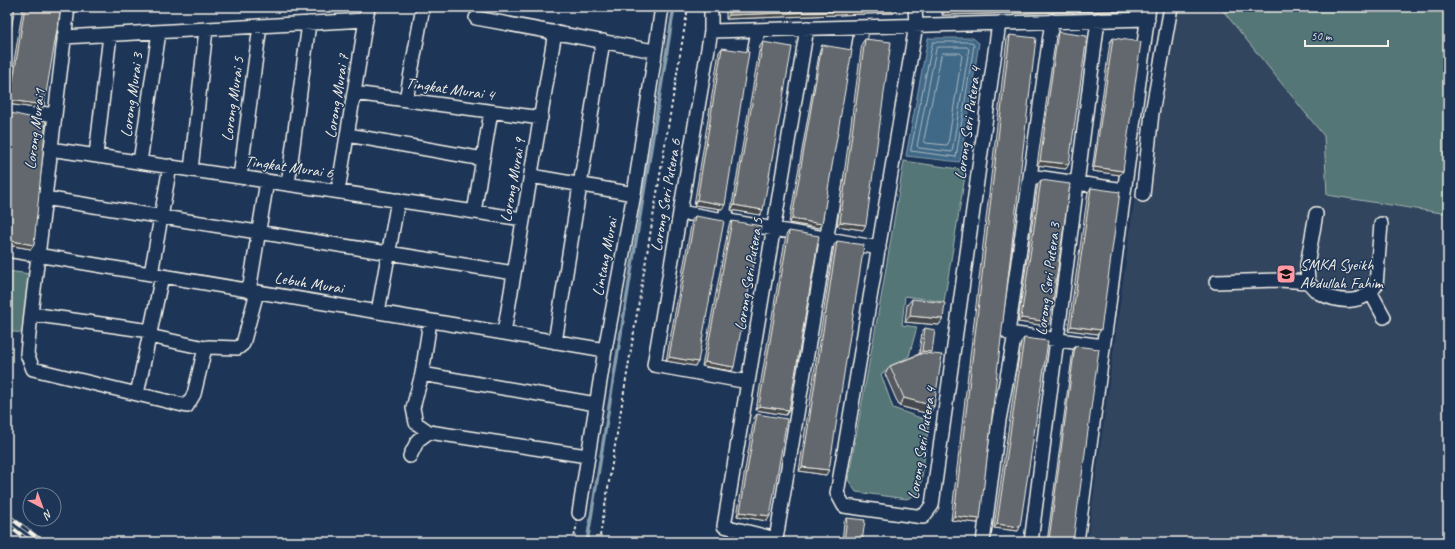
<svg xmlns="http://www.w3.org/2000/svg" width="1455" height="549" viewBox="0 0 1455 549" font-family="Caveat,sans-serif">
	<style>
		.built { fill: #32445e }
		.green { fill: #547676; stroke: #a4b4af }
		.water { fill: #3f6887; stroke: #879fae }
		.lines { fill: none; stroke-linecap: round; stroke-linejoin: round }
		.shore { stroke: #acbac1; stroke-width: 1 }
		.stream { stroke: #879fae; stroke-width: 3.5 }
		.minor-casing { stroke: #f4f1e8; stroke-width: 16 }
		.path { stroke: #f4f1e8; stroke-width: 2; stroke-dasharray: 3 3; stroke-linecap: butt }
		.minor { stroke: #1d3557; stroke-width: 13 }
		.rail-casing { stroke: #f4f1e8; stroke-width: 4.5 }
		.rail { stroke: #1d3557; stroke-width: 3; stroke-dasharray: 9; stroke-linecap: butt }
		.wall { fill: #54595f; stroke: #f4f1e8 }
		.shaded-wall { fill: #45494d; stroke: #f4f1e8 }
		.building { fill: #62686e; stroke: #f4f1e8 }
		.labels { text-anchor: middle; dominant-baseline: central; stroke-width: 3; stroke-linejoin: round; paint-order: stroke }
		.street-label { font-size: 16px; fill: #f4f1e8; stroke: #1d3557 }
		.poi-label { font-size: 16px; fill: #f4f1e8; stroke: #1d3557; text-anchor: start }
	</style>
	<rect width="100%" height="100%" fill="#1d3557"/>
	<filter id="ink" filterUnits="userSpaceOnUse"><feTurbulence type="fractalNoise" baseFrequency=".025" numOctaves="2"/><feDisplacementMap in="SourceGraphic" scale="8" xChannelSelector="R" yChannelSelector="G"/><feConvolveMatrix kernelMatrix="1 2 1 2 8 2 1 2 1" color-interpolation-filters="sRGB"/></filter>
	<g filter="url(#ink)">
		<path class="built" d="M1161,7H1448V542H1087Z"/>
		<path class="green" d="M1220,7H1448V214L1327,195L1324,136Z
			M904,161L966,170L944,302L905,296L902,325L917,327L909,356L881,374L893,408L929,421L920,493L907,499L856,492L848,480L882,292Z
			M7,271L31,274L22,333L7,331Z"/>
		<path class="water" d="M928,38H973L979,43L960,162L906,156Z"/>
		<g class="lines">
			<path class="shore" d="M933,42H971L974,45L956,157L911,151Z
				M938,47H967L969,49L952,152L919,148L917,146L936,49Z
				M942,53H960L962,55L948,144L946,145L926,143L924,141Z"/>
			<path class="stream" d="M587,542L674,7"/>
			<defs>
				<path id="minor" d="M68,7L31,314L27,354L33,369L187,406L194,394L205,348L208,347L238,348L243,344L257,292
					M711,7V31L654,365L748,382
					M915,7L916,25L838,488L837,493L844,506L923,517L932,505L999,23
					M476,18L654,51
					M1052,21L1008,333L1103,346
					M807,28L724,526L776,539L862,27
					M711,31L1148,19
					M64,37L366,20
					M354,93L541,118
					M406,100L423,7
					M7,108L54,115
					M348,135L483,159
					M50,149L523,219
					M96,155L110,35
					M140,162L159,32
					M191,170L206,29
					M531,176L634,194
					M1030,176L1124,190
					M240,177L260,26
					M288,184L309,23
					M338,191L368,7
					M1143,195L1152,113L1171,7
					M44,198L514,273
					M474,212L491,112
					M680,212L879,248
					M1316,214L1307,265L1308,282C1311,285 1315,291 1319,293C1339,303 1364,305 1376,285L1381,224
					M7,250L605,350
					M151,274L170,166
					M1216,282L1280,280L1308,282
					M249,291L267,181
					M1371,293L1384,317
					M378,312L398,200
					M31,314L150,331
					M504,333L555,32
					M149,336L205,348
					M555,342L603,41
					M698,373L758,30
					M422,374L596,404
					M137,394L162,276
					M429,432L416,423L413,408L422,374L430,321
					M410,456L418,440L429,432L587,456
					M579,513L605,350L634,194L662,7
					M983,542L999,420L1015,334
					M1031,542L1098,20
					M1077,542L1149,7"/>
			</defs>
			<use href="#minor" class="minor-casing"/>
			<path class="path" d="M573,542L577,524
				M599,542L688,7"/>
			<use href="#minor" class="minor"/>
			<defs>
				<path id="rail" d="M7,515L43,542
					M7,524L30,542"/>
			</defs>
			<use href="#rail" class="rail-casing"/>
			<use href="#rail" class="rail"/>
		</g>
		<path class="wall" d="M23,7H61L42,109L7,104Z
			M726,7H897L894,13L726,19Z
			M942,7H1146L1144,10L942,15Z
			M1058,32L1066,169L1037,165L1056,36Z
			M1010,35L977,523L951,520L1007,39Z
			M1113,38L1123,171L1120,175L1092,171L1110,42Z
			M865,39L863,230L837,226L862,43Z
			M763,42L760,215L731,210L760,46Z
			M822,45L819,228L789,223L820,49Z
			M722,48V209L694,205L719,52Z
			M11,113L31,249L7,245V125L8,117Z
			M1041,180L1047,326L1018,322L1038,184Z
			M1091,188L1098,334L1068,330L1088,192Z
			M695,216L698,362L695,366L666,361L692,220Z
			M732,221V371L702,366L729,225Z
			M789,231L786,415L756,410L786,235Z
			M837,241L826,475L799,471L834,245Z
			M912,299L943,319L939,325L905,322L907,305Z
			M925,328L931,354L934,406L929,414L899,406L885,374L890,366L919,354L922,332Z
			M1024,338L1018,531L994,528L1021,342Z
			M1075,346L1073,542H1047L1073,350Z
			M757,414L767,521L737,516L754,418Z
			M847,518L862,542H842L844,522Z"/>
		<path class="shaded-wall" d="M1096,7H1146L1144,10L942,15L945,11Z
			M897,9L894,13L726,19L729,15Z
			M10,100L44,105L42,109L7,104Z
			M1040,161L1069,164L1066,169L1037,165Z
			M1094,167L1123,171L1120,175L1092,171Z
			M697,200L725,205L722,209L694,205Z
			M734,205L763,210L760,215L731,210Z
			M792,219L822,224L819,228L789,223Z
			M840,222L866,225L863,230L837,226Z
			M7,240L34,245L31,249L7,245Z
			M910,316L943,319L939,325L905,322Z
			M1021,318L1050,322L1047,326L1018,322Z
			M1071,326L1101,330L1098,334L1068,330Z
			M922,351L932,352L930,356L919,355Z
			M669,357L698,362L695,366L666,361Z
			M705,362L734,367L732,371L702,366Z
			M904,398L934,406L929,414L899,406Z
			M759,406L789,410L786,415L756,410Z
			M802,467L829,470L826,475L799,471Z
			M740,512L770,516L767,521L737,516Z
			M954,516L980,519L977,523L951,520Z
			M997,524L1020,527L1018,531L994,528Z
			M1049,540L1064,542H1048Z"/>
		<path class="building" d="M7,7H15L7,52Z
			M25,7H61L44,105L10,100Z
			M729,7H897V9L729,15Z
			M945,7H1096L945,11Z
			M1058,32L1087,36L1069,164L1040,161Z
			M1010,35L1036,38L980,519L954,516Z
			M1113,38L1141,42L1123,171L1094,167Z
			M865,39L891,42L866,225L840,222Z
			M763,42L792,47L763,210L734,205Z
			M822,45L852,50L822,224L792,219Z
			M722,48L749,52L725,205L697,200Z
			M11,113L46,121L34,245L7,240V140Z
			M1041,180L1070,184L1050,322L1021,318Z
			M1091,188L1120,192L1101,330L1071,326Z
			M695,216L724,221L698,362L669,357Z
			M732,221L761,226L734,367L705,362Z
			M789,231L819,236L789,410L759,406Z
			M837,241L864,245L829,470L802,467Z
			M912,299L945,303L943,319L910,316Z
			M925,328L935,330L932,352L922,351Z
			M1024,338L1048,341L1020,527L997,524Z
			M1075,346L1099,349L1073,542H1064L1049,540Z
			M923,353L942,355L934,406L904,398L890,366Z
			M757,414L787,419L770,516L740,512Z
			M847,518L865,520L862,542H844Z"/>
	</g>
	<defs>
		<symbol id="school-square" viewBox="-11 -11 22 22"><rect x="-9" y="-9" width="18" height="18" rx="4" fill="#ff9aa2" stroke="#1d3557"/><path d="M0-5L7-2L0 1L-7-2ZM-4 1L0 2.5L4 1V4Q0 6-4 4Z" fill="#111"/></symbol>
	</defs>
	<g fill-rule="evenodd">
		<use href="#school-square" x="1275" y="263" width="22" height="22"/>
	</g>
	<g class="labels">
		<g class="street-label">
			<text transform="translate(450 89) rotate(8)">Tingkat Murai 4</text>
			<text transform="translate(132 95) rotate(-82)">Lorong Murai 3</text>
			<text transform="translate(337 96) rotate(-81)">Lorong Murai 7</text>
			<text transform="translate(233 99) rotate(-82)">Lorong Murai 5</text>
			<text transform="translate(968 123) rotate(-82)">Lorong Seri Putera 4</text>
			<text transform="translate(35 129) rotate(-83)">Lorong Murai1</text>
			<text transform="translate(289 167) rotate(8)">Tingkat Murai 6</text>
			<text transform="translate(513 180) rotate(-80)">Lorong Murai 9</text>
			<text transform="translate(666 195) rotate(-80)">Lorong Seri Putera 6</text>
			<text transform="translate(605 257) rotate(-79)">Lintang Murai</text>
			<text transform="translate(749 274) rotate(-81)">Lorong Seri Putera 5</text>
			<text transform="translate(1048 279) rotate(-83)">Lorong Seri Putera 3</text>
			<text transform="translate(309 283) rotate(9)">Lebuh Murai</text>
			<text transform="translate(922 443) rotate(-81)">Lorong Seri Putera 4</text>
		</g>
		<g class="poi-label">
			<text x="1300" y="265">SMKA Syeikh<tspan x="1300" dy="18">Abdullah Fahim</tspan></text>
		</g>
	</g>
	<rect width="1455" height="549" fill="none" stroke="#1d3557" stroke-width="24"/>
	<rect x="12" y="12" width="1431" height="525" fill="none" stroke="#f4f1e8" stroke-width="1.5" filter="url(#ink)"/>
	<g transform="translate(42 507) rotate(139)"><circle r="19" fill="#1d3557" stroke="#738091"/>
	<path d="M0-3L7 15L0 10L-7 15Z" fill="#ff9aa2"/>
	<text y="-6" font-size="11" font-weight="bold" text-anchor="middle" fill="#f4f1e8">N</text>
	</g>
	<path d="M1305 40v6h83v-6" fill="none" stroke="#f4f1e8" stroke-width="2"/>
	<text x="1311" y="40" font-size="12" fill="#f4f1e8" stroke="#1d3557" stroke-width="3" paint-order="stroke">50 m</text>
</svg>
